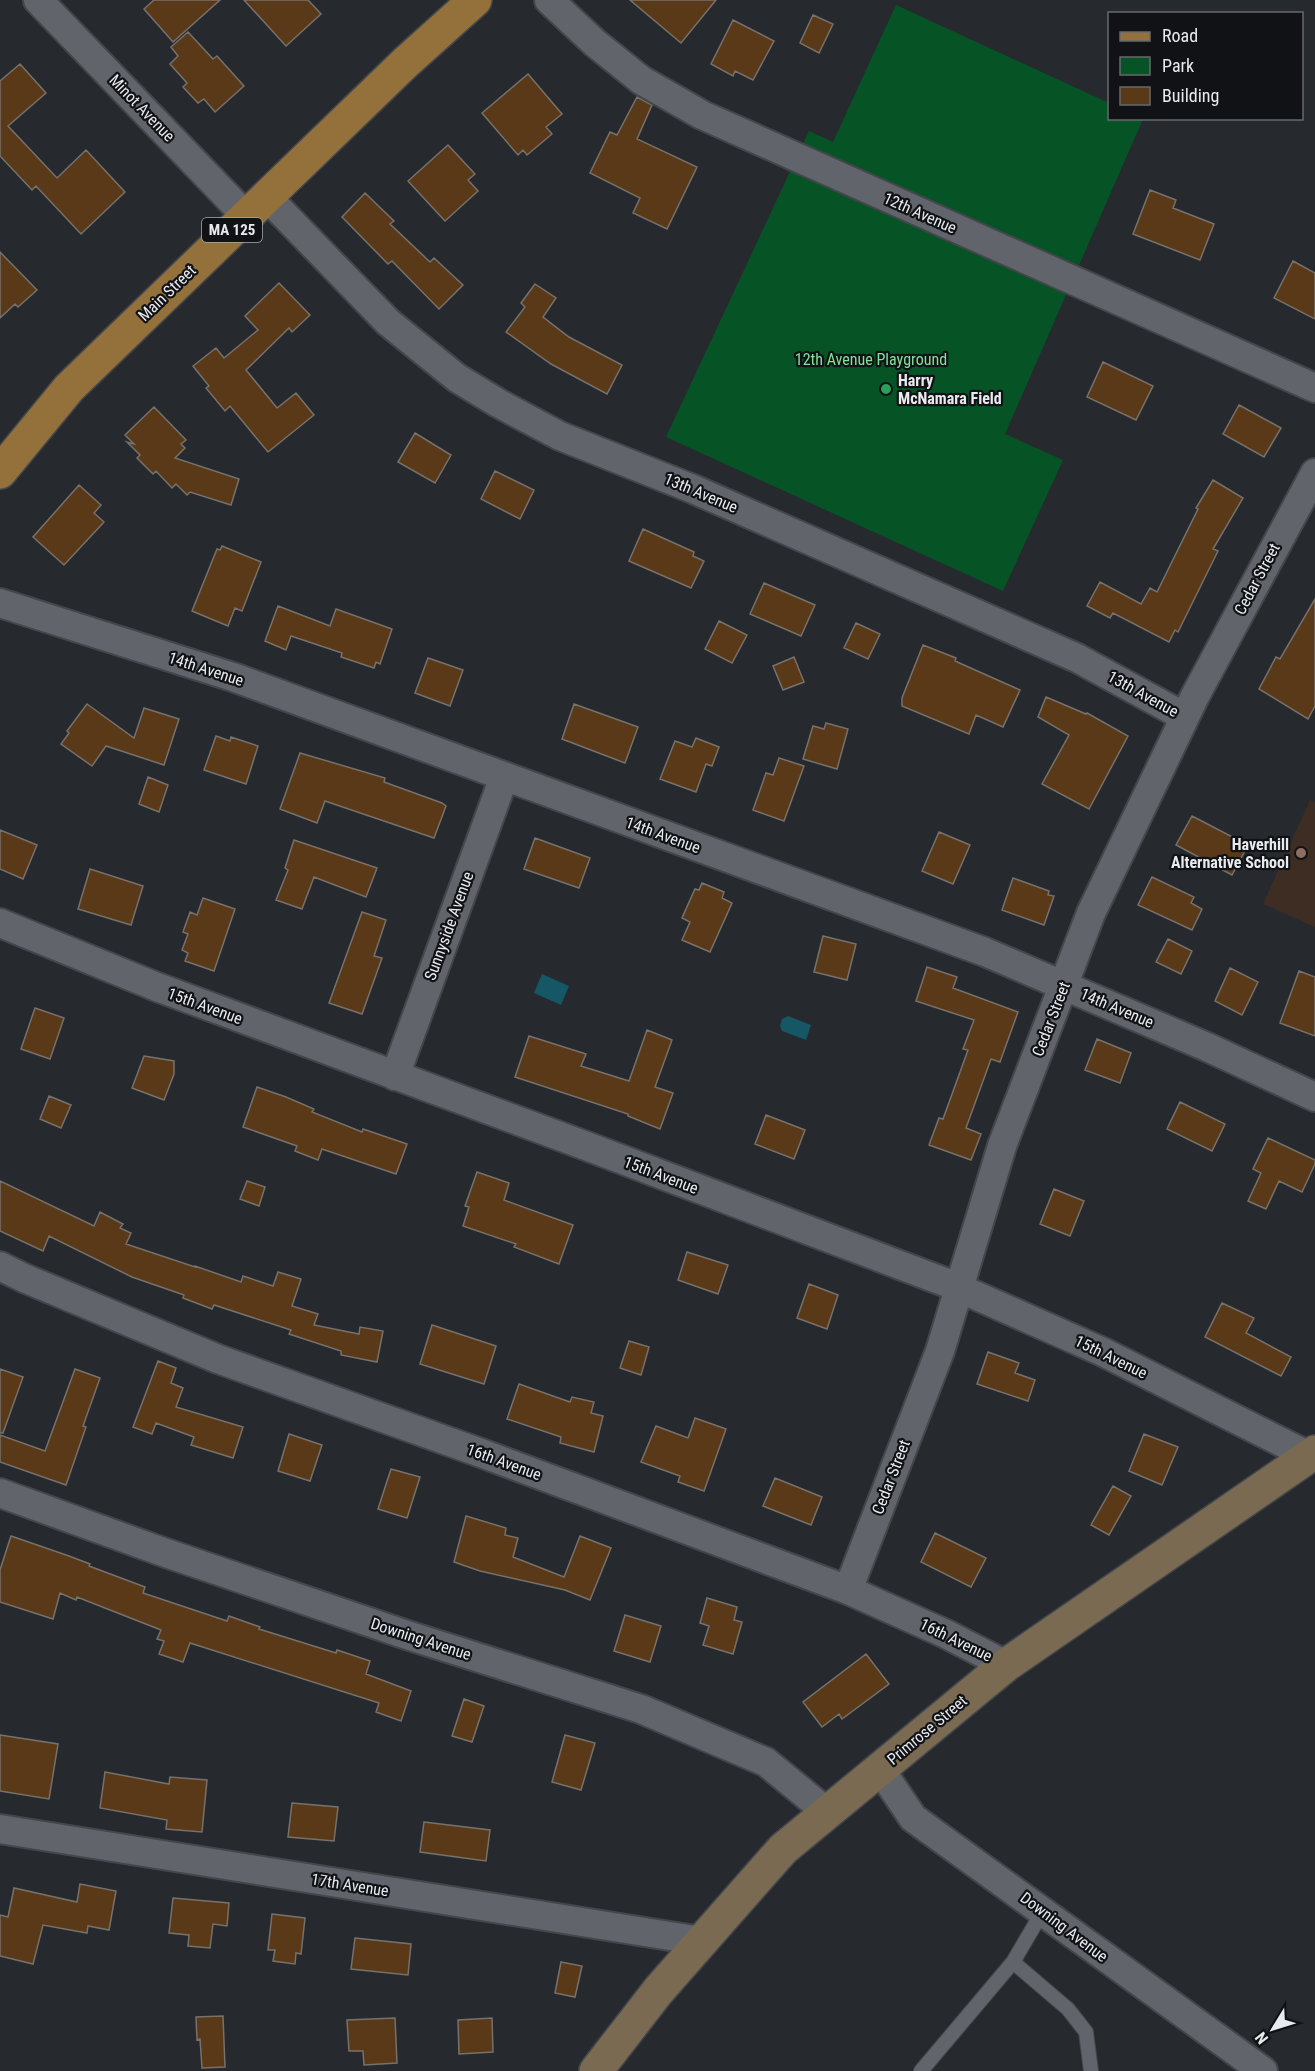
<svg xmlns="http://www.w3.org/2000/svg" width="1315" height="2071" viewBox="0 0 1315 2071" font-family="'Roboto Condensed',sans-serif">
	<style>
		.education { fill: #3d2d23 }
		.green { fill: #065426 }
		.water { fill: #155764 }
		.building { fill: #593917; stroke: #77716c; stroke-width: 1.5 }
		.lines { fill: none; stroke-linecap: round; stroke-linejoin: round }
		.service-casing { stroke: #43464b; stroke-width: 16 }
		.minor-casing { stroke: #43464b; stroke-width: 32 }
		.secondary-casing { stroke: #43464b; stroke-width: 36 }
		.primary-casing { stroke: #43464b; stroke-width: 36 }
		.service { stroke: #61656b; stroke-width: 14 }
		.minor { stroke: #61656b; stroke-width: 28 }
		.secondary { stroke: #7a6a52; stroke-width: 33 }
		.primary { stroke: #94703a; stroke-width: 33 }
		.leisure-dot { fill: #2e9e5b; stroke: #111215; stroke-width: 2 }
		.education-dot { fill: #8d6e63; stroke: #111215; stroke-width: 2 }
		.labels { text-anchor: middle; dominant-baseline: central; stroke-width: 4.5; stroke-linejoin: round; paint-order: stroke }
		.shield { fill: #111215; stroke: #a8aaad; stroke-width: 1.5 }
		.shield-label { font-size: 15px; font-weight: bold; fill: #e8ebee }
		.street-label { font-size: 16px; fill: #e8ebee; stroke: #111215 }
		.park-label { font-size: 16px; fill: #7fe399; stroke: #111215 }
		.poi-label { font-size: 16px; font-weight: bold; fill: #e8ebee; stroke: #111215; text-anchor: start }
	</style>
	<rect width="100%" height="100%" fill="#262a2f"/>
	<path class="education" d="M1310,800L1315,802V927L1263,904Z"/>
	<path class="green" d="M896,5L1109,103L1110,118L1143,119L1005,434L1063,460L1003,591L666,437L809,131L833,142Z"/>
	<path class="water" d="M542,974L569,986L561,1005L534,993Z
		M788,1016L811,1025L806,1040L782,1031L780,1026L782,1019Z"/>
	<path class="building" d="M154,0H220L173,42L144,9Z
		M244,0H308L321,14L286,46Z
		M630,0H716L681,43Z
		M813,15L833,24L819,53L800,43Z
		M733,20L774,41L753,80L735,71L733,76L711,64Z
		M188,32L213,59L217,56L244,86L215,112L204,99L198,103L183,87L187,83L170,64L178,56L171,47Z
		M20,64L46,93L8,126L57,178L86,150L125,192L81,234L36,186L32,190L0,156V81Z
		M528,74L562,114L546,127L552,134L527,155L523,150L518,155L482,113Z
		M637,97L652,105L637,139L697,167L667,229L633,213L640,198L590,173L610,132L617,135Z
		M448,145L475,174L468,180L478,191L445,221L408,181Z
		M1150,190L1176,200L1173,208L1214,224L1200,260L1133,234Z
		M365,193L394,221L390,224L430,262L434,258L463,285L439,309L392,261L388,264L342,217Z
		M0,252L37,290L18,307L15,304L0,318Z
		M1293,261L1315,273V319L1274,298Z
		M279,283L310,315L292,332L289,328L246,370L277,408L296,393L314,415L268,452L230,406L225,411L206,388L209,386L193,366L216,348L224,358L258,330L245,316Z
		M535,284L556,298L543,317L569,337L622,365L607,394L551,364L506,332L525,307L521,303Z
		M1103,362L1153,386L1136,420L1087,397Z
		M1239,405L1281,428L1264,457L1223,434Z
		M154,407L186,440L181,444L185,448L175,458L239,479L231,505L190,492L187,495L176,484L172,488L156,471L153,474L137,458L140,455L127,442L134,444L125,435Z
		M415,433L451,455L435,483L398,462Z
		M495,471L534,490L520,519L481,499Z
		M1213,480L1243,498L1213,549L1218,551L1178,632L1175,630L1169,642L1113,613L1110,618L1087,606L1100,582L1141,604L1150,588L1157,592L1198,509L1196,508Z
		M79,485L101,505L94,513L104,522L64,565L33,537Z
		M643,529L694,552L693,556L704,561L691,588L629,561Z
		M222,546L261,562L242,611L235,608L228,626L192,611L217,549L220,550Z
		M764,583L815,605L801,636L750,614Z
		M1315,599V706L1308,719L1259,689L1276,657L1280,659Z
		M278,606L330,626L336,609L392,629L380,664L376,662L374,668L341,657L342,653L291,636L286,650L265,641Z
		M719,621L747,635L732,663L705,649Z
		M856,623L880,634L868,659L844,648Z
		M923,645L956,658L955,661L1020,690L1003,727L976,715L969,734L902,706V698Z
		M794,657L804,682L783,690L773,666Z
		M428,658L463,670L450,706L415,693Z
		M1046,697L1086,714L1087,713L1128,736L1089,809L1042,784L1069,735L1038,717Z
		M87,704L134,738L144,708L179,719L164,765L106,746L92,766L61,744L69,733L67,731Z
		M574,704L638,727L625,763L562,739Z
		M826,723L848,729L837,769L803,759L813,726L824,729Z
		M216,736L230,741L231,737L258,746L246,784L204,770Z
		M696,738L719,747L712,766L706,764L696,792L660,779L675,741L692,747Z
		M300,753L385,778L384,782L442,803L446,806L434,838L325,801L317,823L280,809Z
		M779,758L804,766L784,821L753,810L766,773L773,775Z
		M148,777L168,785L159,812L139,804Z
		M1192,816L1248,845L1232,875L1176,845Z
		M0,830L37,845L23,879L0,869Z
		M939,832L970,845L953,884L922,871Z
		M535,838L590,858L579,888L524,869Z
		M294,840L377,868L366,897L314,877L302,909L276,900L288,870L285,868Z
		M90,869L143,886L131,925L78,909Z
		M1152,877L1194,897L1191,903L1202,909L1192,930L1138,905Z
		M1013,878L1049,891L1048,895L1054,896L1044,925L1002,910Z
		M702,883L724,892L722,898L732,903L710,952L682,940L690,922L682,918L695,889L699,890Z
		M203,898L235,909L214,971L185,961L188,953L182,950L188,934L183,932L190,912L197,915Z
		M362,912L386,920L374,956L382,958L362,1014L329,1003Z
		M823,936L856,944L847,980L814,972Z
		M1168,939L1192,951L1181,974L1156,962Z
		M927,967L957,977L953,988L1018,1012L1000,1062L991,1059L966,1128L981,1134L971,1160L929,1145L939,1118L943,1119L968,1050L963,1049L974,1020L916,1001Z
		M1230,968L1258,982L1242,1015L1215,1001Z
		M1299,971L1315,977V1036L1280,1023Z
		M35,1008L64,1018L50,1059L21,1049Z
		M647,1030L672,1040L655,1087L673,1093L660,1129L628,1116V1114L515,1077L529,1036L586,1054L581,1066L629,1081Z
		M1097,1039L1131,1053L1120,1083L1085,1070Z
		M144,1056L174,1061V1074L164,1100L132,1088Z
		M257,1087L286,1097L314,1109L312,1112L362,1132L363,1129L407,1144L396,1174L322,1149L318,1160L295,1151L297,1146L243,1127Z
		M49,1096L71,1105L61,1128L40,1119Z
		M1180,1102L1225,1124L1212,1151L1167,1129Z
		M766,1115L805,1130L794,1159L755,1144Z
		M1268,1138L1315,1160V1164L1302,1192L1279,1181L1266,1209L1248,1201L1261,1173L1253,1169Z
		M477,1172L509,1183L504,1200L573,1225L559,1264L514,1247L516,1244L463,1226L469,1207L465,1206Z
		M0,1181L94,1226L100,1212L123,1224L120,1228L131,1233L126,1244L195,1267V1266L241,1282L243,1276L273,1286L278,1272L301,1279L292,1306L318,1314L314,1325L359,1334L360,1327L383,1331L377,1362L341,1355V1351L289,1334L291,1330L214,1305L212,1309L183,1298L184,1295L132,1277L49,1236L43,1251L0,1231Z
		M247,1181L265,1187L259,1206L240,1199Z
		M1054,1189L1084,1201L1070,1236L1040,1224Z
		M687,1252L728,1265L718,1294L678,1280Z
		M809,1284L838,1295L827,1329L797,1318Z
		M1222,1303L1254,1318L1246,1333L1291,1357L1281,1376L1205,1337Z
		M432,1325L496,1346L484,1384L420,1364Z
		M629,1341L649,1347L641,1375L620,1368Z
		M988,1352L1019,1363L1015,1373L1035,1380L1028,1401L977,1384Z
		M158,1361L176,1368L171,1383L183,1388L176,1407L243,1427L233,1458L191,1445L194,1437L156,1423L152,1434L133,1427Z
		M0,1369L23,1377L3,1433H0Z
		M75,1369L100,1378L83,1426L86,1427L66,1485L0,1462V1435L45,1451Z
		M519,1384L570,1402L572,1397L594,1402L591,1413L603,1416L594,1452L560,1443L561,1437L507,1419Z
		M695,1418L726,1429L704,1491L678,1482L680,1476L641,1462L656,1426L688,1438Z
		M289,1434L322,1445L310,1481L278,1471Z
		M1144,1434L1178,1447L1162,1485L1129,1471Z
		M391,1469L420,1477L407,1518L378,1509Z
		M775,1478L822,1497L811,1525L763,1506Z
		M1113,1486L1131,1496L1109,1535L1091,1525Z
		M466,1516L506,1528L505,1535L518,1538L513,1557L564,1577L580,1536L611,1548L590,1600L565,1590L480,1571L454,1562Z
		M935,1533L986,1558L971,1587L921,1562Z
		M11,1536L69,1556L90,1564L89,1566L145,1587L143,1593L227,1621L229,1616L260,1627L259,1629L336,1653L337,1650L370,1661L366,1674L411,1691L401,1721L376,1712L379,1703L190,1643L183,1662L159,1654L164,1641L157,1639L161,1630L77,1597L76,1600L60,1593L53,1619L0,1602V1570Z
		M707,1598L737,1607L734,1620L742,1622L733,1654L703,1645L709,1626L700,1623Z
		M625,1615L661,1626L650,1662L614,1651Z
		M866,1654L889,1684L842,1719L839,1714L822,1727L803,1702Z
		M464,1699L484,1706L472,1742L452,1736Z
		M0,1735L58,1744L49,1799L0,1791Z
		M565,1735L595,1743L581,1790L552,1782Z
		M105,1772L169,1784L170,1777L207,1780L202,1832L166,1829L167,1820L100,1808Z
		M292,1803L338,1807L334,1841L288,1837Z
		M424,1822L490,1830L486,1861L420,1852Z
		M80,1884L116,1891L109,1930L88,1926L87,1933L43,1925L33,1964L0,1956V1915L8,1917L14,1888L77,1902Z
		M173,1898L229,1903L227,1926L213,1924L210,1948L188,1946L189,1935L169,1933Z
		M272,1914L305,1918L301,1954L296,1953L295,1964L273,1961L275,1950H268Z
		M355,1938L411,1944L408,1975L351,1969Z
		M561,1962L582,1966L575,1997L555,1993Z
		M223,2016L225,2067L202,2068L200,2039L197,2040L196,2017Z
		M395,2018L397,2063L364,2065L363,2051H349L347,2020Z
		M492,2018L493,2052L459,2054L458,2020Z"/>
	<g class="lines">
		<defs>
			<path id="service" d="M1013,1962L1068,2009L1086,2032L1091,2071
				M921,2071L1013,1962L1043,1911"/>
			<path id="minor" d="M38,0L246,216
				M549,0L595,43L641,80L702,115L1315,388
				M267,197L388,322L457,378L498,403L560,436L693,489L1077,658L1185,717
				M0,603L233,677L985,952L1207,1047L1315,1097
				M0,923L157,987L589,1147L950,1284L1103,1352L1309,1456
				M395,1076L504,777
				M0,1266L24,1278L218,1359L481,1453L848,1590L946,1634L1006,1665
				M0,1493L163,1552L410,1636L641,1709L766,1762L828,1813
				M848,1590L940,1351L1002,1146L1091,913L1195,696L1315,473
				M880,1769L913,1818L1263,2071
				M0,1829L701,1941"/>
			<path id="secondary" d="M596,2071L658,1991L783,1849L1006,1665L1315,1452"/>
			<path id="primary" d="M0,472L69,388L405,63L475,0"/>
		</defs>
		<use href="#service" class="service-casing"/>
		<use href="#minor" class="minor-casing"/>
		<use href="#secondary" class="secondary-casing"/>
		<use href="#primary" class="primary-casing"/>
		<use href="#service" class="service"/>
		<use href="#minor" class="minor"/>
		<use href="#secondary" class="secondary"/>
		<use href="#primary" class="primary"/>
	</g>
	<circle class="leisure-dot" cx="886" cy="389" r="6"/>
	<circle class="education-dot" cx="1301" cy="853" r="6"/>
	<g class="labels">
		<rect class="shield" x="202" y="218" width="60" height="24" rx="4.5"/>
		<g class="shield-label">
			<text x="232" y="230">MA 125</text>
		</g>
		<g class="street-label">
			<text transform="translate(142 108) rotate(46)">Minot Avenue</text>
			<text transform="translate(920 213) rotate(24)">12th Avenue</text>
			<text transform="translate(167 293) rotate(-44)">Main Street</text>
			<text transform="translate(701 493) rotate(23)">13th Avenue</text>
			<text transform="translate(1257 579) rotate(-62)">Cedar Street</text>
			<text transform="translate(206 669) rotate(18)">14th Avenue</text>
			<text transform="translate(1143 694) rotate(29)">13th Avenue</text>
			<text transform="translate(663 835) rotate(20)">14th Avenue</text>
			<text transform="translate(449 926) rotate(-70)">Sunnyside Avenue</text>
			<text transform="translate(205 1006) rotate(20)">15th Avenue</text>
			<text transform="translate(1117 1008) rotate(23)">14th Avenue</text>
			<text transform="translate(1051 1019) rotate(-69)">Cedar Street</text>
			<text transform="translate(661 1175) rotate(21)">15th Avenue</text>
			<text transform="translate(1111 1357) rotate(26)">15th Avenue</text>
			<text transform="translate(504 1462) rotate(20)">16th Avenue</text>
			<text transform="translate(891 1477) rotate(-69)">Cedar Street</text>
			<text transform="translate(421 1639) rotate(18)">Downing Avenue</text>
			<text transform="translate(956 1640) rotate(26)">16th Avenue</text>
			<text transform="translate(927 1730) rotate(-40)">Primrose Street</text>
			<text transform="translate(350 1885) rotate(9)">17th Avenue</text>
			<text transform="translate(1064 1927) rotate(37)">Downing Avenue</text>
		</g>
		<g class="park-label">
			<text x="871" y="359">12th Avenue Playground</text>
		</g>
		<g class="poi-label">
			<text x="898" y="380">Harry<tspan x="898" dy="18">McNamara Field</tspan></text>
			<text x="1289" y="844" text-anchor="end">Haverhill<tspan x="1289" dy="18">Alternative School</tspan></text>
		</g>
	</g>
	<rect x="1108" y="12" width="195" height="108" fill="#111215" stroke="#67696c" stroke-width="1.5"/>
	<rect x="1120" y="32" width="30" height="9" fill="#94703a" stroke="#67696c" stroke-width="1.5"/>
	<text x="1162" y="42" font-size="18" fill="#e8ebee">Road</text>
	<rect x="1120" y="57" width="30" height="18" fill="#065426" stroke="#67696c" stroke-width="1.5"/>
	<text x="1162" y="72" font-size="18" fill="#e8ebee">Park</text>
	<rect x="1120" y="87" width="30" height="18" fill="#593917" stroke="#67696c" stroke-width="1.5"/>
	<text x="1162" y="102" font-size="18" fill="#e8ebee">Building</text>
	<g transform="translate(1273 2029) rotate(232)" stroke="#111215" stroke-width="4.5" paint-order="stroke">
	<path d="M0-4.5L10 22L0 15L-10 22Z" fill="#e8ebee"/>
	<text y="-9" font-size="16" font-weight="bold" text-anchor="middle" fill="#e8ebee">N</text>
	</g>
</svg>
